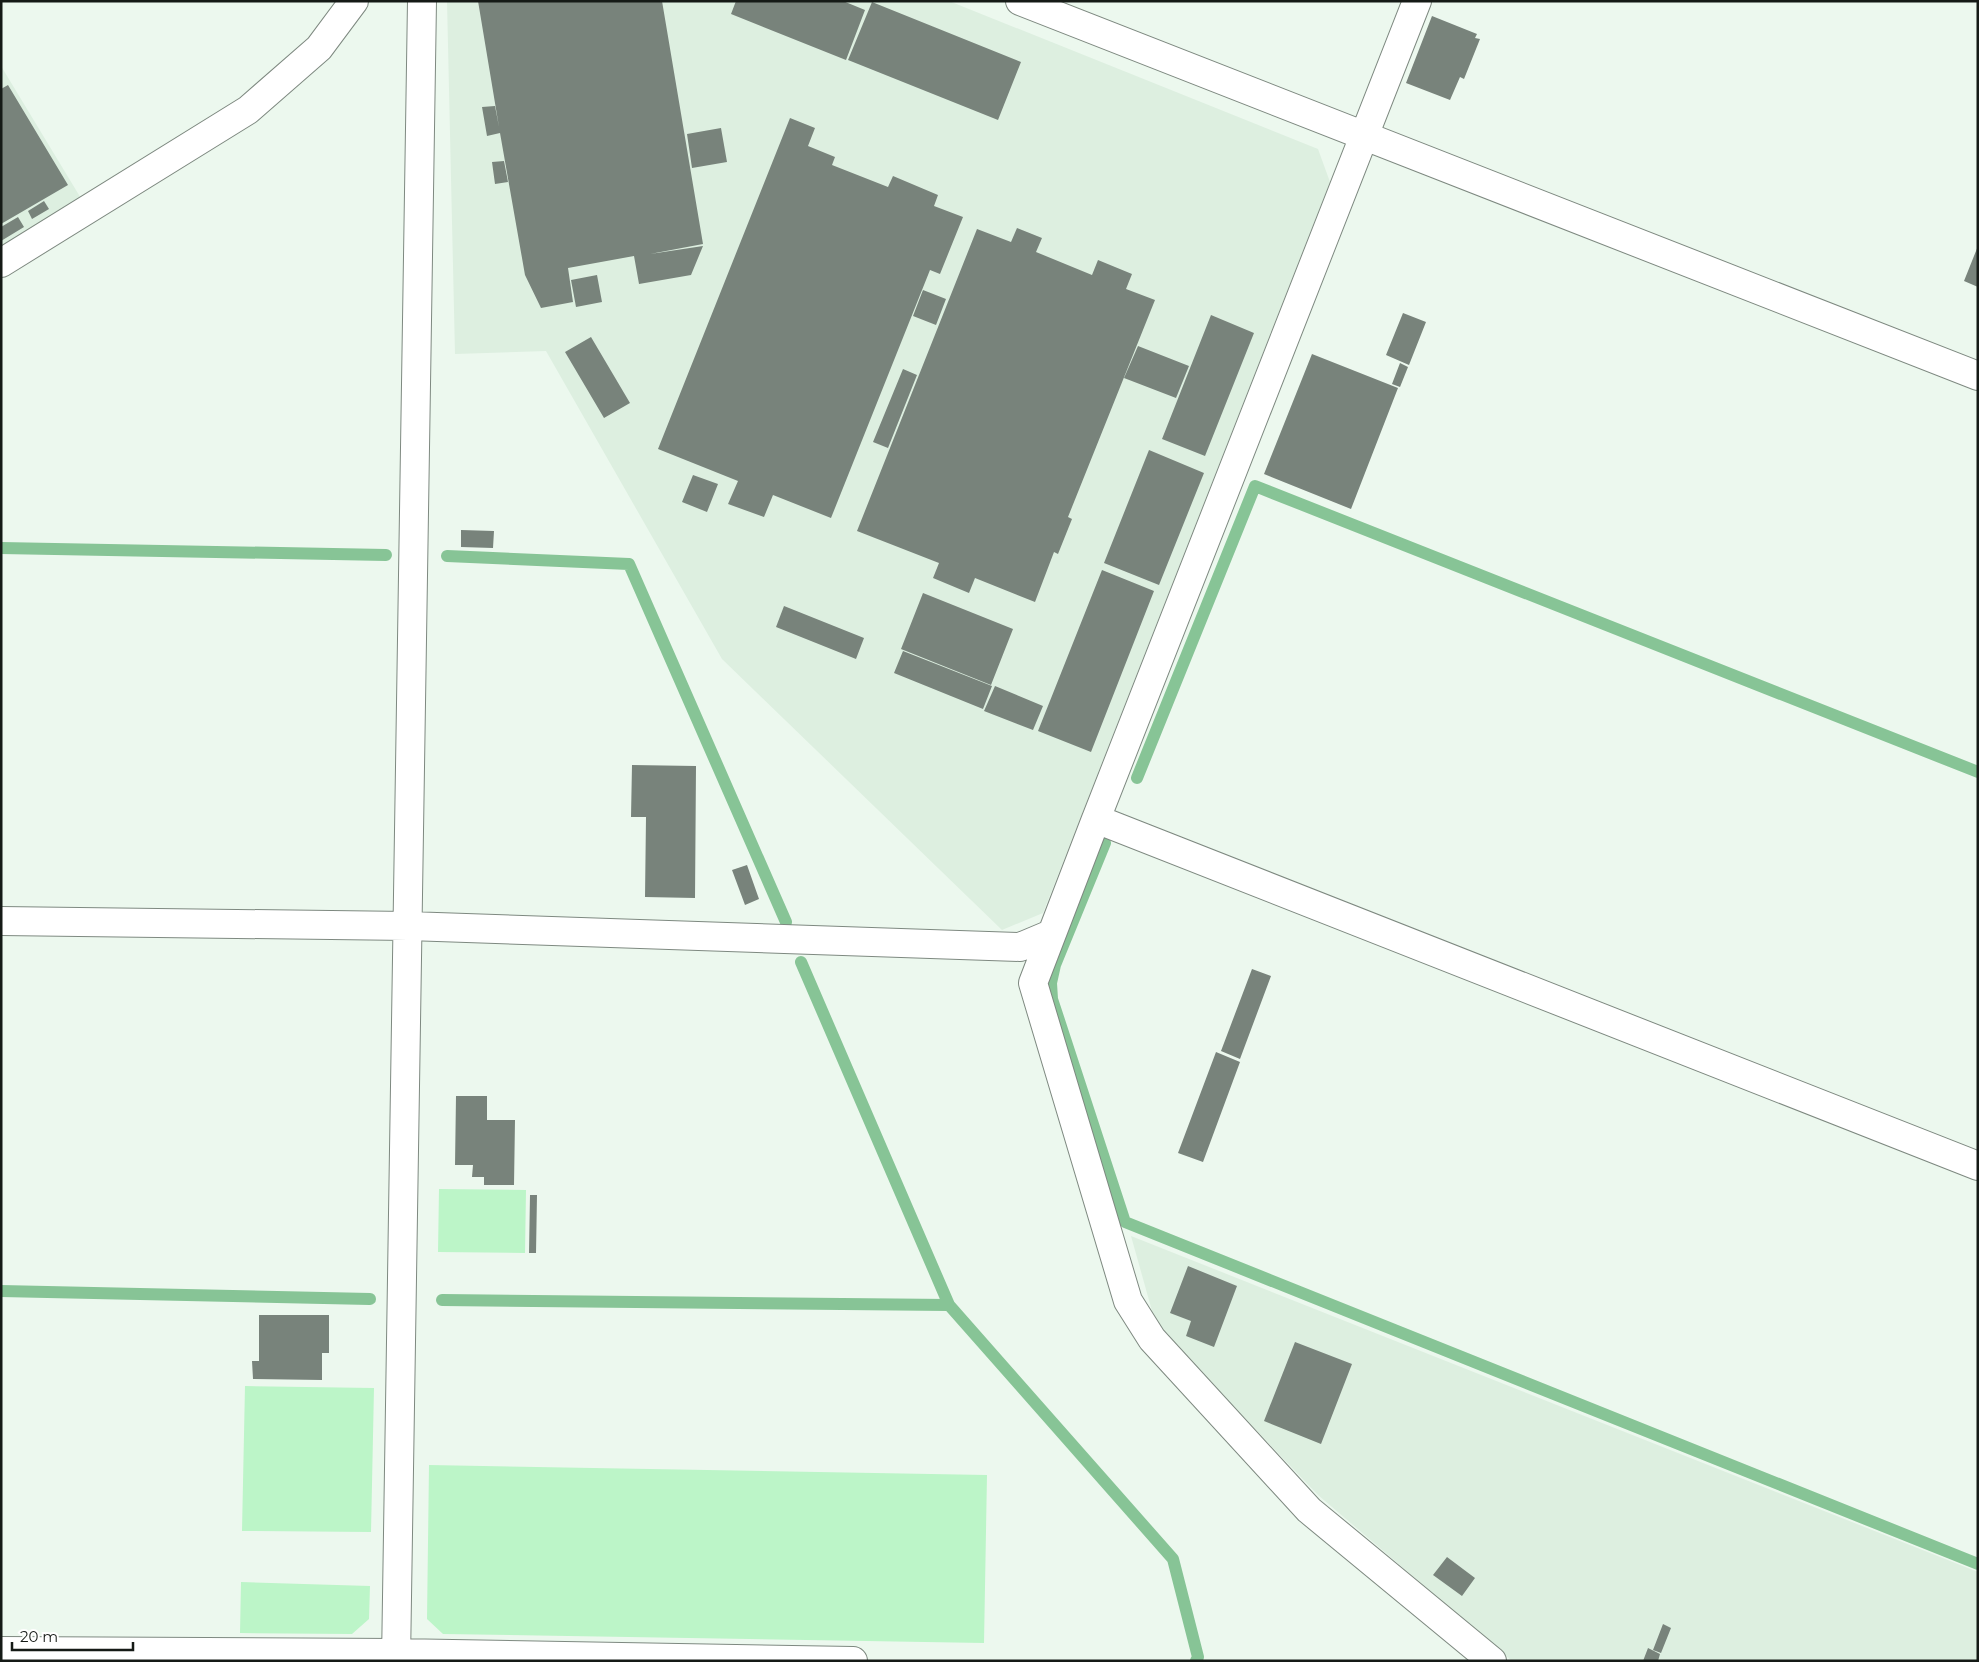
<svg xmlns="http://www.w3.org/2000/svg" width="1979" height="1662" viewBox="0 0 1979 1662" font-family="Montserrat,sans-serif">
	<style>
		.built { fill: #ddefe0 }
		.green { fill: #bcf5c8 }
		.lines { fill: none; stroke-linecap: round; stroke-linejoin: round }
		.stream { stroke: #87c496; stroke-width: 12 }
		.building { fill: #78837b }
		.minor-casing { stroke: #7e8980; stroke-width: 30 }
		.minor { stroke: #fff; stroke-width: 28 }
	</style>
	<rect width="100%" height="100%" fill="#ecf8ee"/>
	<path class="built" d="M447,1H949L1318,149L1330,182L1043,913L1002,930L722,659L546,351L455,354Z
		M1,66L82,200L1,247Z
		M1131,1236L1978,1572V1661H1512L1318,1495L1173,1343L1154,1318Z"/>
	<path class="green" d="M439,1189L526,1190L525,1253L438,1252Z
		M245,1386L374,1388L371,1532L242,1531Z
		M429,1465L987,1475L984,1643L443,1634L427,1619Z
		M241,1582L370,1586L369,1619L352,1634L240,1633Z"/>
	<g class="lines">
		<path class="stream" d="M1,548L386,555
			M447,556L629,564L786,922
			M1137,778L1255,486L1978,772
			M1105,843L1055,965L1051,983L1052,999L1125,1222L1978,1564
			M801,962L949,1305L1173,1559L1198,1657L1196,1661
			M1,1291L370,1299
			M442,1300L949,1305"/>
	</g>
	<path class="building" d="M478,1H662L703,244L650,254L703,246L691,275L639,284L634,256L568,268L573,302L541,308L525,275L500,133L487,136L482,107L495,106L499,127Z
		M736,1H843L865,10L846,60L731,14Z
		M872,2L1021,62L998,120L848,60Z
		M1432,16L1477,34L1475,38L1480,39L1464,79L1460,77L1450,100L1406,83Z
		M8,85L68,185L1,224V89Z
		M790,118L815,128L808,146L835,157L832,165L888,187L893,176L938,195L934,206L963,217L940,274L930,270L831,518L773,495L764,517L728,504L738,481L658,449Z
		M721,128L727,162L692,168L687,134Z
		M504,161L508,182L495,184L492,162Z
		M44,201L49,209L32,219L28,211Z
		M18,217L24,227L1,241V227Z
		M1017,228L1042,238L1036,252L1092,275L1098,260L1132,274L1126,289L1155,300L1068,517L1072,519L1058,554L1054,552L1035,602L975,578L969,593L933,578L939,563L857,531L977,229L1011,242Z
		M1978,246V287L1964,281Z
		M597,275L602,302L576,307L571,280Z
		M923,290L946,299L936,325L913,316Z
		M1403,313L1426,322L1409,365L1386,355Z
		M1211,315L1254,333L1205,456L1162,439Z
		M591,337L630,403L604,418L565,352Z
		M1138,346L1189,366L1176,398L1124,378Z
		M1312,354L1398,388L1351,509L1264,474Z
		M1400,363L1408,367L1400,387L1392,384Z
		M903,369L917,375L888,448L873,442Z
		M1149,450L1204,473L1159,585L1104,563Z
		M693,475L718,484L707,512L682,502Z
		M461,530L494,531L493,548L461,547Z
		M1102,570L1154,591L1091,752L1038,731Z
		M923,593L1013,629L991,685L901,649Z
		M784,606L864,638L856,659L776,627Z
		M903,651L992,686L983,709L894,673Z
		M995,686L1043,706L1033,730L984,711Z
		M632,765L696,766L695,898L645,897L646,817H631Z
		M747,865L759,899L745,905L732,870Z
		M1252,969L1271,976L1240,1059L1221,1051Z
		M1216,1052L1240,1062L1203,1162L1178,1153Z
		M456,1096H487V1120H515L514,1185H484V1177H472L473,1165H455Z
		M530,1195H537L536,1253H529Z
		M1188,1266L1237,1286L1214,1347L1186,1336L1191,1321L1170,1313Z
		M259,1315H329V1353H322V1380L253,1379L252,1361H259Z
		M1295,1342L1352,1364L1321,1444L1264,1421Z
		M1447,1557L1475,1578L1462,1596L1433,1575Z
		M1663,1624L1671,1628L1661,1653L1653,1650Z
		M1648,1648L1660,1654L1658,1661H1643Z"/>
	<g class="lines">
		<defs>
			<path id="minor" d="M1020,1L1978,376
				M1,263L248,110L319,48L354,1
				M1096,819L1417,1
				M1,921L408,926L1020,947L1051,934
				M1,1651L396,1653L853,1661
				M396,1661L422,1
				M1492,1661L1309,1510L1152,1339L1128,1301L1033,983L1096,819L1978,1166"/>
		</defs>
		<use href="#minor" class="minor-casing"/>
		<use href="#minor" class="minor"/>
	</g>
	<rect width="1979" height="1662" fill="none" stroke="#151a16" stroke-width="5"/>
	<path d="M12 1642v8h121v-8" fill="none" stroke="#151a16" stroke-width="2.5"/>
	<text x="20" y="1642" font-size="15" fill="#151a16" stroke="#ffffff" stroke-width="4" paint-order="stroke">20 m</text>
</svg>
